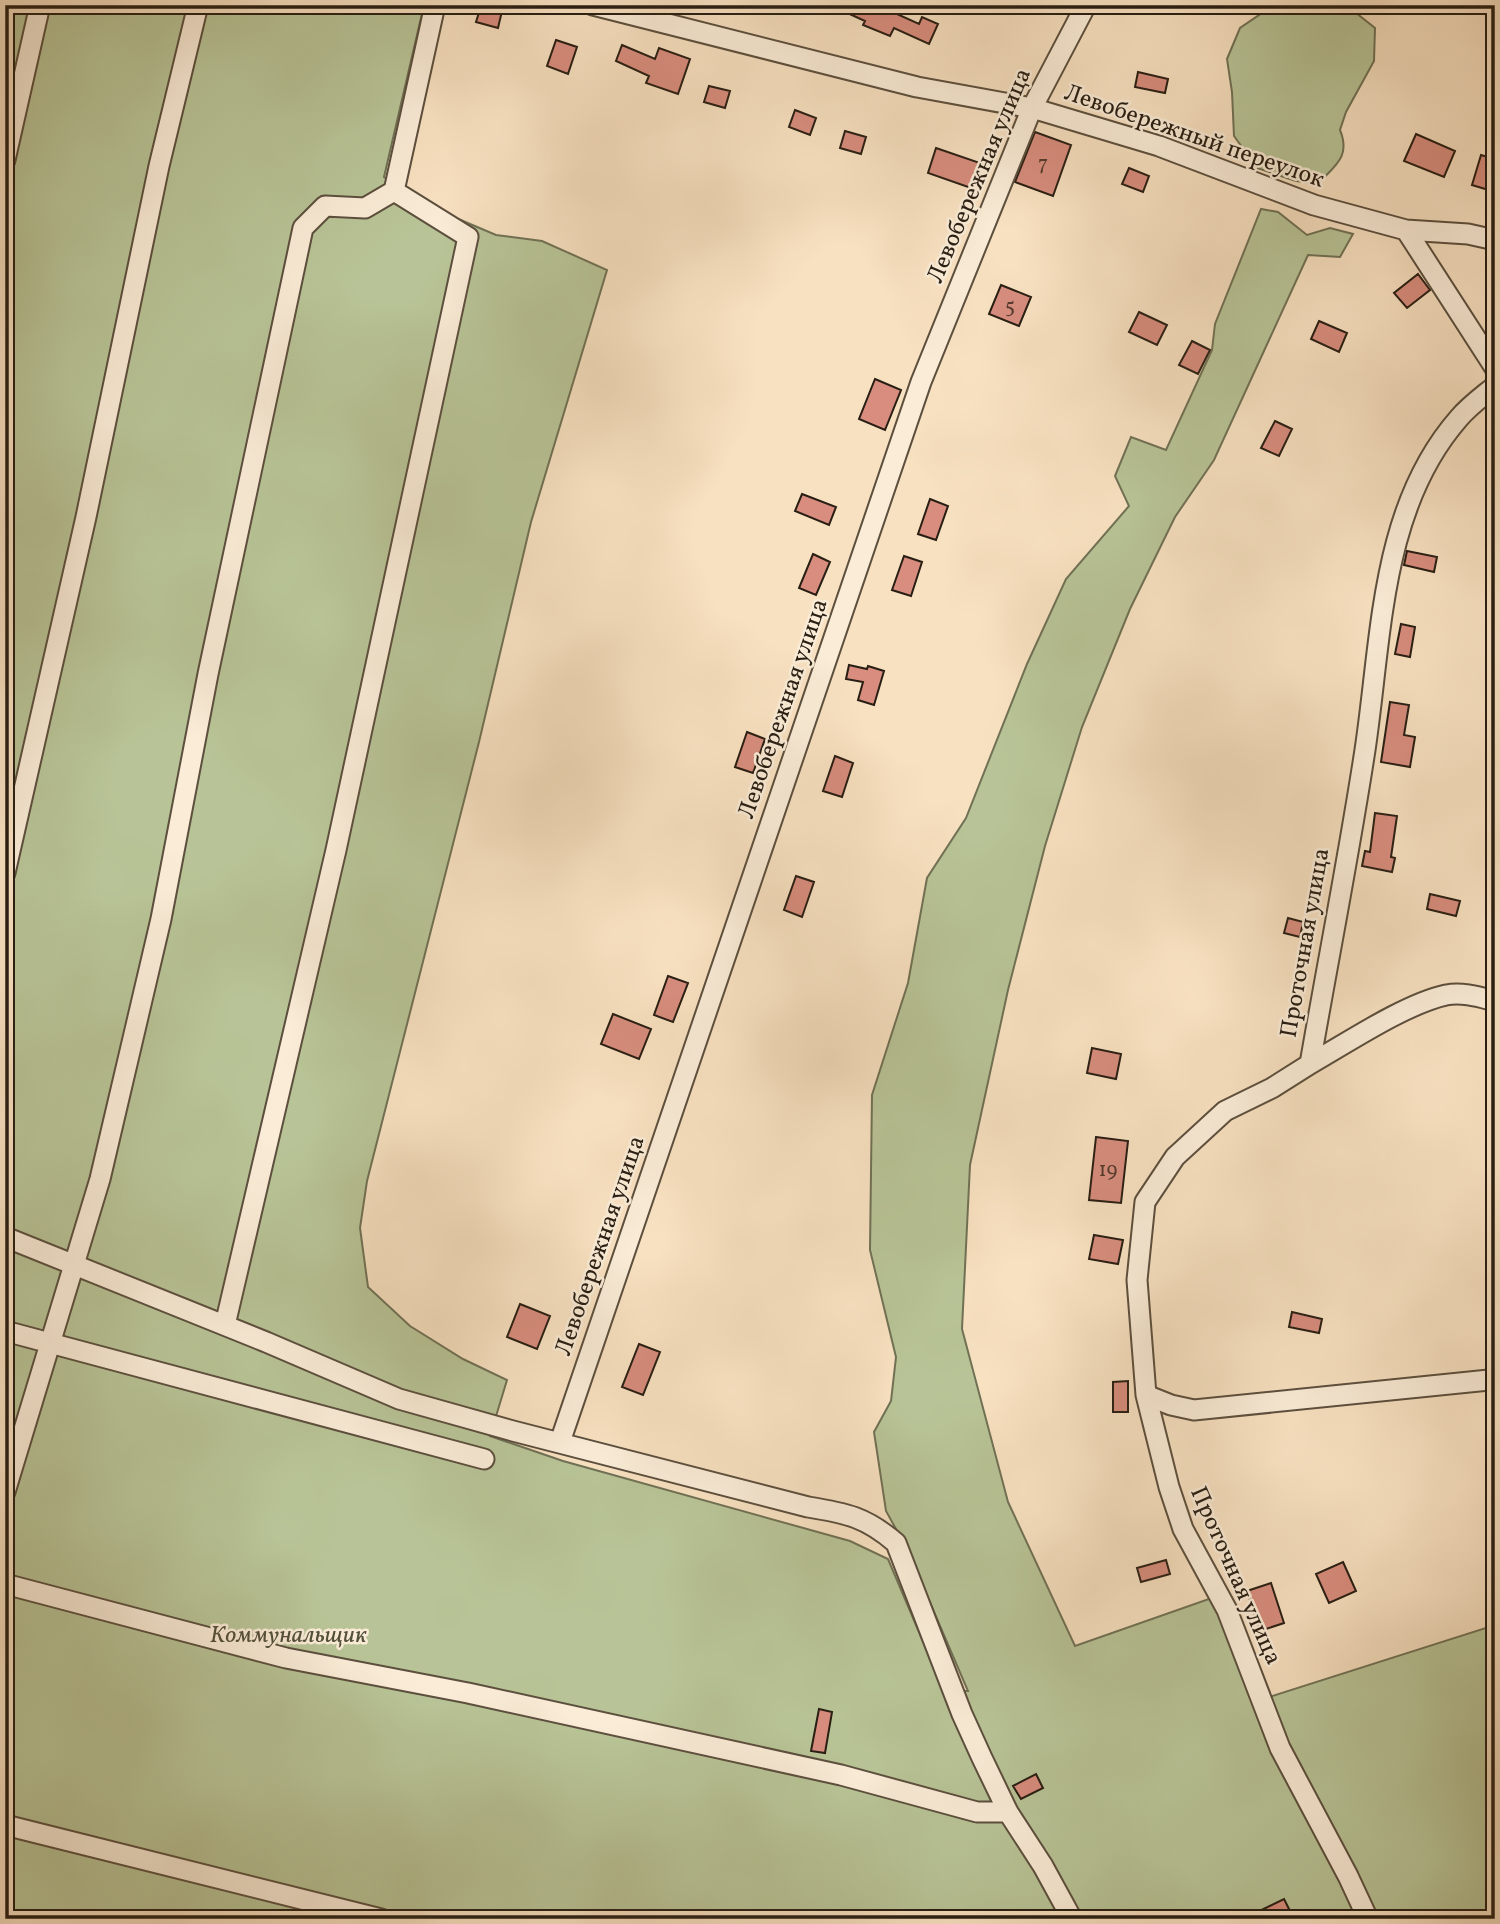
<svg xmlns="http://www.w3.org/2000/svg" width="1500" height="1924" viewBox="0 0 1500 1924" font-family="Vollkorn,serif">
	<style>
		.green { fill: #b8c497; stroke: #707155; stroke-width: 2 }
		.building { fill: #d88d7e; stroke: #281e13; stroke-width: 2 }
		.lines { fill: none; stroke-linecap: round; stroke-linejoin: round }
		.street-casing { stroke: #5c4f3e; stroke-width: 23 }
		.street { stroke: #faecd7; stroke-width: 19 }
		.labels { text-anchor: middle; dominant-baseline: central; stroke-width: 5; stroke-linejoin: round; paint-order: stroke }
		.number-label { font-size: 21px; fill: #543a2e }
		.street-label { font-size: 24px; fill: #281e13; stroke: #faecd7 }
		.park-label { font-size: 24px; font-style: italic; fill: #53503b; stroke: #faecd7 }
	</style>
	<rect width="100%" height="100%" fill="#f8e1c1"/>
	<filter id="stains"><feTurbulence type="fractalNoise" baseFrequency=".00286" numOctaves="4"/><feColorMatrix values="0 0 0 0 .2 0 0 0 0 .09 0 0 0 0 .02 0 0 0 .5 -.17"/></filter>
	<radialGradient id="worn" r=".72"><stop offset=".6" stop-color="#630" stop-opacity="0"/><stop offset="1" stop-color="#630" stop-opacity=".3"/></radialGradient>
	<path class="green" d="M5,5H424L384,177L456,218L496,235L542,241L607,270L531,522L479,742L367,1181L360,1228L368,1287L410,1326L463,1359L507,1380L490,1436L563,1461L850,1541L888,1559L944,1691H968L907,1549L886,1511L874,1432L891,1401L896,1357L870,1250L872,1095L908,983L927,878L966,818L1027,664L1066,579L1129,506L1115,476L1131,437L1166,450L1212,350L1215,324L1261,209L1278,212L1307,235L1330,228L1353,234L1340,257L1308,255L1214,460L1175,517L1130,609L1082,727L1045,846L1008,990L970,1165L962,1329L1008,1502L1075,1646L1226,1593L1269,1697L1495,1625V1919H5Z
		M1277,5H1346L1375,28L1374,61L1346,112L1340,130C1351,157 1335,165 1318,184L1296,181L1257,168L1234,136L1232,92L1227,59L1240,28L1271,7Z"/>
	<path class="building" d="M830,5H877L919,24L922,17L938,24L929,44L894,28L890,36L863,25L865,21Z
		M481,6L502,11L498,28L476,22Z
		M556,40L577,47L568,74L547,66Z
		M622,45L655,59L659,48L690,59L678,94L646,83L649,76L616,61Z
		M1138,72L1168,79L1165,93L1135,87Z
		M709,86L730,91L725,108L704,102Z
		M795,110L816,118L810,135L789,127Z
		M845,131L866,137L861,154L840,148Z
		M1035,132L1071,145L1053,196L1015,182Z
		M1416,134L1455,151L1444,177L1404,161Z
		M936,148L980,163L971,188L928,173Z
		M1481,155L1495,159V192L1472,185Z
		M1129,168L1149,176L1143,192L1122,184Z
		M1418,274L1430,290L1407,308L1394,293Z
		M1001,285L1031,297L1019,326L989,314Z
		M1139,312L1167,325L1157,345L1129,332Z
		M1319,321L1347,333L1339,352L1311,339Z
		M1192,341L1210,350L1198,374L1179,365Z
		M875,379L901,390L885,430L859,419Z
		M1275,421L1292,429L1279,456L1261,448Z
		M802,494L836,507L829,525L795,511Z
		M930,499L948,506L936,540L918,534Z
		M1407,551L1437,557L1434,572L1404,565Z
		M813,554L830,562L816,595L799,588Z
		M904,556L922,562L911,596L892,590Z
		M1401,624L1415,627L1410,657L1395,654Z
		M849,665L867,669L868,666L884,671L874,705L858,700L863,682L846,679Z
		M1390,702L1409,705L1404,735L1415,737L1410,767L1381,762Z
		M747,732L765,739L753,773L735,767Z
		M835,756L853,763L842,797L823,791Z
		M1375,813L1397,816L1391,857L1395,858L1392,872L1362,866L1365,851L1370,852Z
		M796,876L814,882L802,917L784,910Z
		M1430,894L1460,901L1456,916L1427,909Z
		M1288,918L1303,922L1300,937L1284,933Z
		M668,976L688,983L673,1022L654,1015Z
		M613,1014L651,1029L639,1059L601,1044Z
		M1092,1048L1121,1054L1116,1079L1087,1073Z
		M1096,1137L1128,1141L1121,1203L1089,1200Z
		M1094,1235L1123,1240L1118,1264L1089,1259Z
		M520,1304L550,1316L537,1349L507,1337Z
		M1292,1312L1322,1319L1319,1333L1289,1327Z
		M639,1344L660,1352L643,1395L622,1387Z
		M1128,1381V1412H1113V1382Z
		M1166,1560L1170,1574L1141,1582L1137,1568Z
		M1343,1562L1356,1591L1329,1603L1316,1574Z
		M1271,1583L1284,1623L1260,1631L1247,1591Z
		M819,1709L832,1712L825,1753L811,1751Z
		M1036,1774L1043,1788L1021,1799L1013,1786Z
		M1284,1899L1294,1919H1243Z"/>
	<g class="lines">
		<defs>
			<path id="street" d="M593,5L917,87L1032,108L1159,146L1314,205L1406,230L1468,234L1495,240
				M5,160L40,5
				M1406,230L1495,368
				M5,873L86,517L159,166L198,5
				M1310,1064C1347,1043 1405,1004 1446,995C1463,992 1479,997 1495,1001
				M5,1237L266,1342L399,1399L513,1431L808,1507C846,1513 866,1517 896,1543L962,1714L982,1758L1008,1812L1043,1866L1072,1919
				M225,1325L336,850L468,237L394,191
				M5,1331L484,1459
				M1146,1395L1171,1405L1194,1410L1489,1380L1495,1377
				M560,1442L921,382L1032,108L1086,5
				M5,1492L100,1179L161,919L208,674L303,228L325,206L365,208L394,191L435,5
				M5,1584L286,1658L468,1693L841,1775L977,1812H1008
				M5,1825L381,1919
				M1368,1919L1348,1876L1280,1748L1227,1610L1183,1529L1169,1487L1146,1395L1137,1280L1145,1202L1175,1157L1225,1111L1272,1088L1310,1064C1328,960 1349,855 1365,750C1382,637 1380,508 1459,418C1469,406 1483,396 1495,386"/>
		</defs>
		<use href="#street" class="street-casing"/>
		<use href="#street" class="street"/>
	</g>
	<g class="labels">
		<g class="number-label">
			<text x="1043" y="164">7</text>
			<text x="1010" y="306">5</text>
			<text x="1108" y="1170">19</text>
		</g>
		<g class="street-label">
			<text transform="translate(1194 137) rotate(19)">Левобережный переулок</text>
			<text transform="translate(980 176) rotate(-67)">Левобережная улица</text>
			<text transform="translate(784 709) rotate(-71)">Левобережная улица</text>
			<text transform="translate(1306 943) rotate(-80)">Проточная улица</text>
			<text transform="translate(601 1246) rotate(-71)">Левобережная улица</text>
			<text transform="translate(1235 1576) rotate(66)">Проточная улица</text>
		</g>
		<g class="park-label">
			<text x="288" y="1636">Коммунальщик</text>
		</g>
	</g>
	<rect width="1500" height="1924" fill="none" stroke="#f8e1c1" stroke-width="28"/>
	<rect x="7" y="7" width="1486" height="1910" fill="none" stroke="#281e13" stroke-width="3.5"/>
	<rect x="14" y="14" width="1472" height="1896" fill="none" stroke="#281e13" stroke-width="2"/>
	<rect width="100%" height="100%" filter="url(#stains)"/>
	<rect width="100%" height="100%" fill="url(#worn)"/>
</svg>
